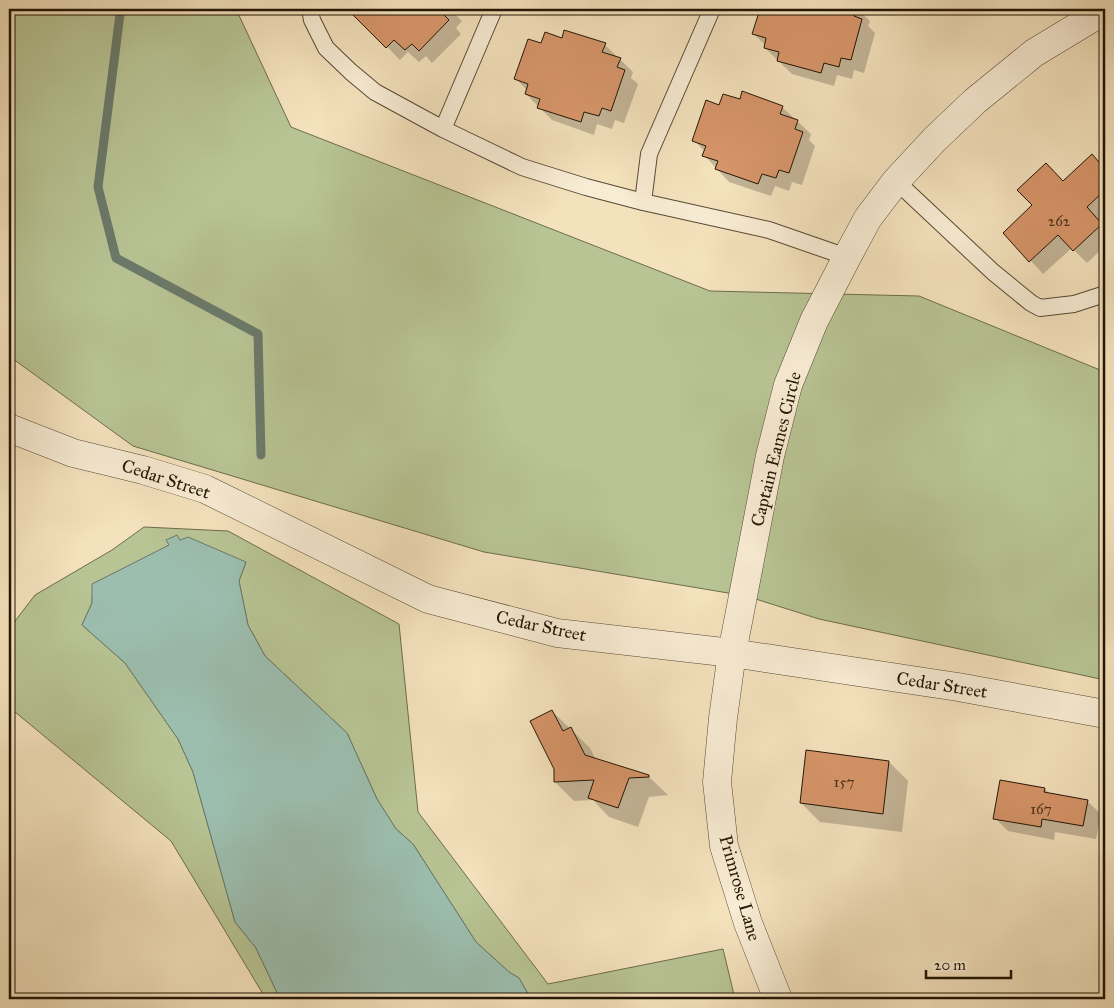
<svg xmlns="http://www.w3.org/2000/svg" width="1114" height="1008" viewBox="0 0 1114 1008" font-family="'IM FELL Great Primer',serif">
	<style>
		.green { fill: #b8c494; stroke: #6d6c4c }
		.water { fill: #9cbeaf; stroke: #6b7a6b }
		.shadow { fill: #0003 }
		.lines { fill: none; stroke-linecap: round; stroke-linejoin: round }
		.stream { stroke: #6b7a6b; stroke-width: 9 }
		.building { fill: #d69569; stroke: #221504 }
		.service-casing { stroke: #564832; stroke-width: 18 }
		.minor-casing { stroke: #564832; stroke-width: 29 }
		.tertiary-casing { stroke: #564832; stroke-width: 29 }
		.service { stroke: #f8ecd4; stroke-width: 16 }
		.minor { stroke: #f8ecd4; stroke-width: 28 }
		.tertiary { stroke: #f8ecd4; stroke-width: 28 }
		.labels { text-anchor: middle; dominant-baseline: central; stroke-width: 4; stroke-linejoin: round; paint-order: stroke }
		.number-label { font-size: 15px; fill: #4f351d }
		.street-label { font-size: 18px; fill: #221504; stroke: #f8ecd4 }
	</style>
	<rect width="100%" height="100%" fill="#f4e2bd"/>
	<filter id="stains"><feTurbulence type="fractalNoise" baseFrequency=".004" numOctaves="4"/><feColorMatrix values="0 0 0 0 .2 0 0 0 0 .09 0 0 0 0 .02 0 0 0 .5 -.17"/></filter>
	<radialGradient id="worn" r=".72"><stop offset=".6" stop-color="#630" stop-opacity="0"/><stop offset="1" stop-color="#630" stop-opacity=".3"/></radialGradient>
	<path class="green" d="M9,9H236L291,127L710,291L919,296L1105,372V680L819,619L746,596L484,552L133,446L9,356Z
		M144,527L228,531L399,624L418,812L548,984L723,949L735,999H531L519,978L509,972L476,942L413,844L396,829L377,799L347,733L265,656L248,625L239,581L246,562L170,545L93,584L92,603L82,625L125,663L178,739L193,772L235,922L256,948L280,999H266L171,841L9,707V629L35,595L112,550Z"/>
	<path class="water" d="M177,535L180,540L188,537L246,562L239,581L248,625L265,656L347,733L377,799L396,829L413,844L476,942L509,972L519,978L531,999H280L256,948L235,922L193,772L178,739L125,663L82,625L92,603V584L169,545L166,540Z"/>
	<path class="shadow" d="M361,9H450L462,21L456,28L461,34L432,63L426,56L419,62L408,52L400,60L356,15Z
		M761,9H857L870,21L868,26L875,33L864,73L854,70L852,79L837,75L834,86L792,74L765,48L766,46L754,34Z
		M563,39L605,45L633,72L631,78L638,84L624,123L615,120L612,129L597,124L594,135L552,120L526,94L527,90L516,79L542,45Z
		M740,101L782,107L811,134L809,140L815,146L802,185L792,182L789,191L775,186L771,196L729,182L704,155L705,152L694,140L720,106Z
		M1092,156L1105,169V215L1099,221L1105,228V246L1087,263L1072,248L1043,274L1005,233Z
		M552,711L590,748L596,760L648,776L668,795L649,797L638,827L609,817L593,800L574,801L555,782Z
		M889,762L908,781L902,832L820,822L801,803Z
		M1045,789L1051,795L1087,801L1101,814L1096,839L1055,832L1054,840L1008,831L995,818Z
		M21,993L34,999H18Z"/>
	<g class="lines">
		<path class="stream" d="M118,9L120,14L98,187L116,258L258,334L261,455"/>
	</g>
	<path class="building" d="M347,9H438L449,20L419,51L412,44L405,50L394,40L386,48Z
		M760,9H857L854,16L862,19L851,60L841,58L839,67L824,63L821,73L777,61L779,52L764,48L766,38L752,34Z
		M564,30L606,43L602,52L621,58L617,67L625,70L611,111L602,108L599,116L584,112L581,122L537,108L540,99L525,94L528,84L514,79L528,39L541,43L545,32L562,38Z
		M742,91L783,106L780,114L798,120L795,129L803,132L789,173L779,170L776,178L762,174L758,184L715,169L718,161L702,156L706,146L692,141L706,100L719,105L723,94L740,99Z
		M1092,154L1105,169V190L1087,207L1102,224L1073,251L1058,235L1029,262L1003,233L1032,205L1017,190L1046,163L1063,181Z
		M552,710L563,731L571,727L585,755L649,775V777L629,778L618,808L588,798L594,780L554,782V769L530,721Z
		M806,750L889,761L883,814L800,803Z
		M1000,780L1045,788L1044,792L1088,800L1083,826L1042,819L1041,827L993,819Z"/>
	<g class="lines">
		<defs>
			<path id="service" d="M310,9L312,20L326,48L351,72L375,92L443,129L494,9
				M443,129L522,167L586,187L643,202L649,154L712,9
				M896,181L993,272L1031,303L1040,308L1074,304L1105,294
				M643,202L769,230L847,257"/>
			<path id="minor" d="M778,999L748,923L724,846L717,782L723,718L732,653L770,456L788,385L814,321L847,257L868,218L896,181L935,139L975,101L1034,53L1105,10"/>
			<path id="tertiary" d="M9,428L73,453L143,470L205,489L428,599L557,633L732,653L958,687L1105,714"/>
		</defs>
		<use href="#service" class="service-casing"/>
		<use href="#minor" class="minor-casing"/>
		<use href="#tertiary" class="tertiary-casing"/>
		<use href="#service" class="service"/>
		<use href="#minor" class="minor"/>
		<use href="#tertiary" class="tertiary"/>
	</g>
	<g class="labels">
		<g class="number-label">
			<text x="1059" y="221">262</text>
			<text x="844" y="782">157</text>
			<text x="1041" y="809">167</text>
		</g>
		<g class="street-label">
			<text transform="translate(776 449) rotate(-76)">Captain Eames Circle</text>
			<text transform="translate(166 479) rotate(18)">Cedar Street</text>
			<text transform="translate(541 626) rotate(12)">Cedar Street</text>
			<text transform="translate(942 685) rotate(9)">Cedar Street</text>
			<text transform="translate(740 888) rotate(74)">Primrose Lane</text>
		</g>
	</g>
	<rect width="1114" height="1008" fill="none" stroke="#f4e2bd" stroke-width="30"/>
	<rect x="10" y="10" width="1094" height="988" fill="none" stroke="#221504" stroke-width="2.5"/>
	<rect x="15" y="15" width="1084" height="978" fill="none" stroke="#221504"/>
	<path d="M926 970v8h85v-8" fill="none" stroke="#221504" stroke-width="2.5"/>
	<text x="934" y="970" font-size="15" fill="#221504" stroke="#f8ecd4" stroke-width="4" paint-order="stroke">20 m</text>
	<rect width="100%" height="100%" filter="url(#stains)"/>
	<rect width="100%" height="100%" fill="url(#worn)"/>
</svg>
